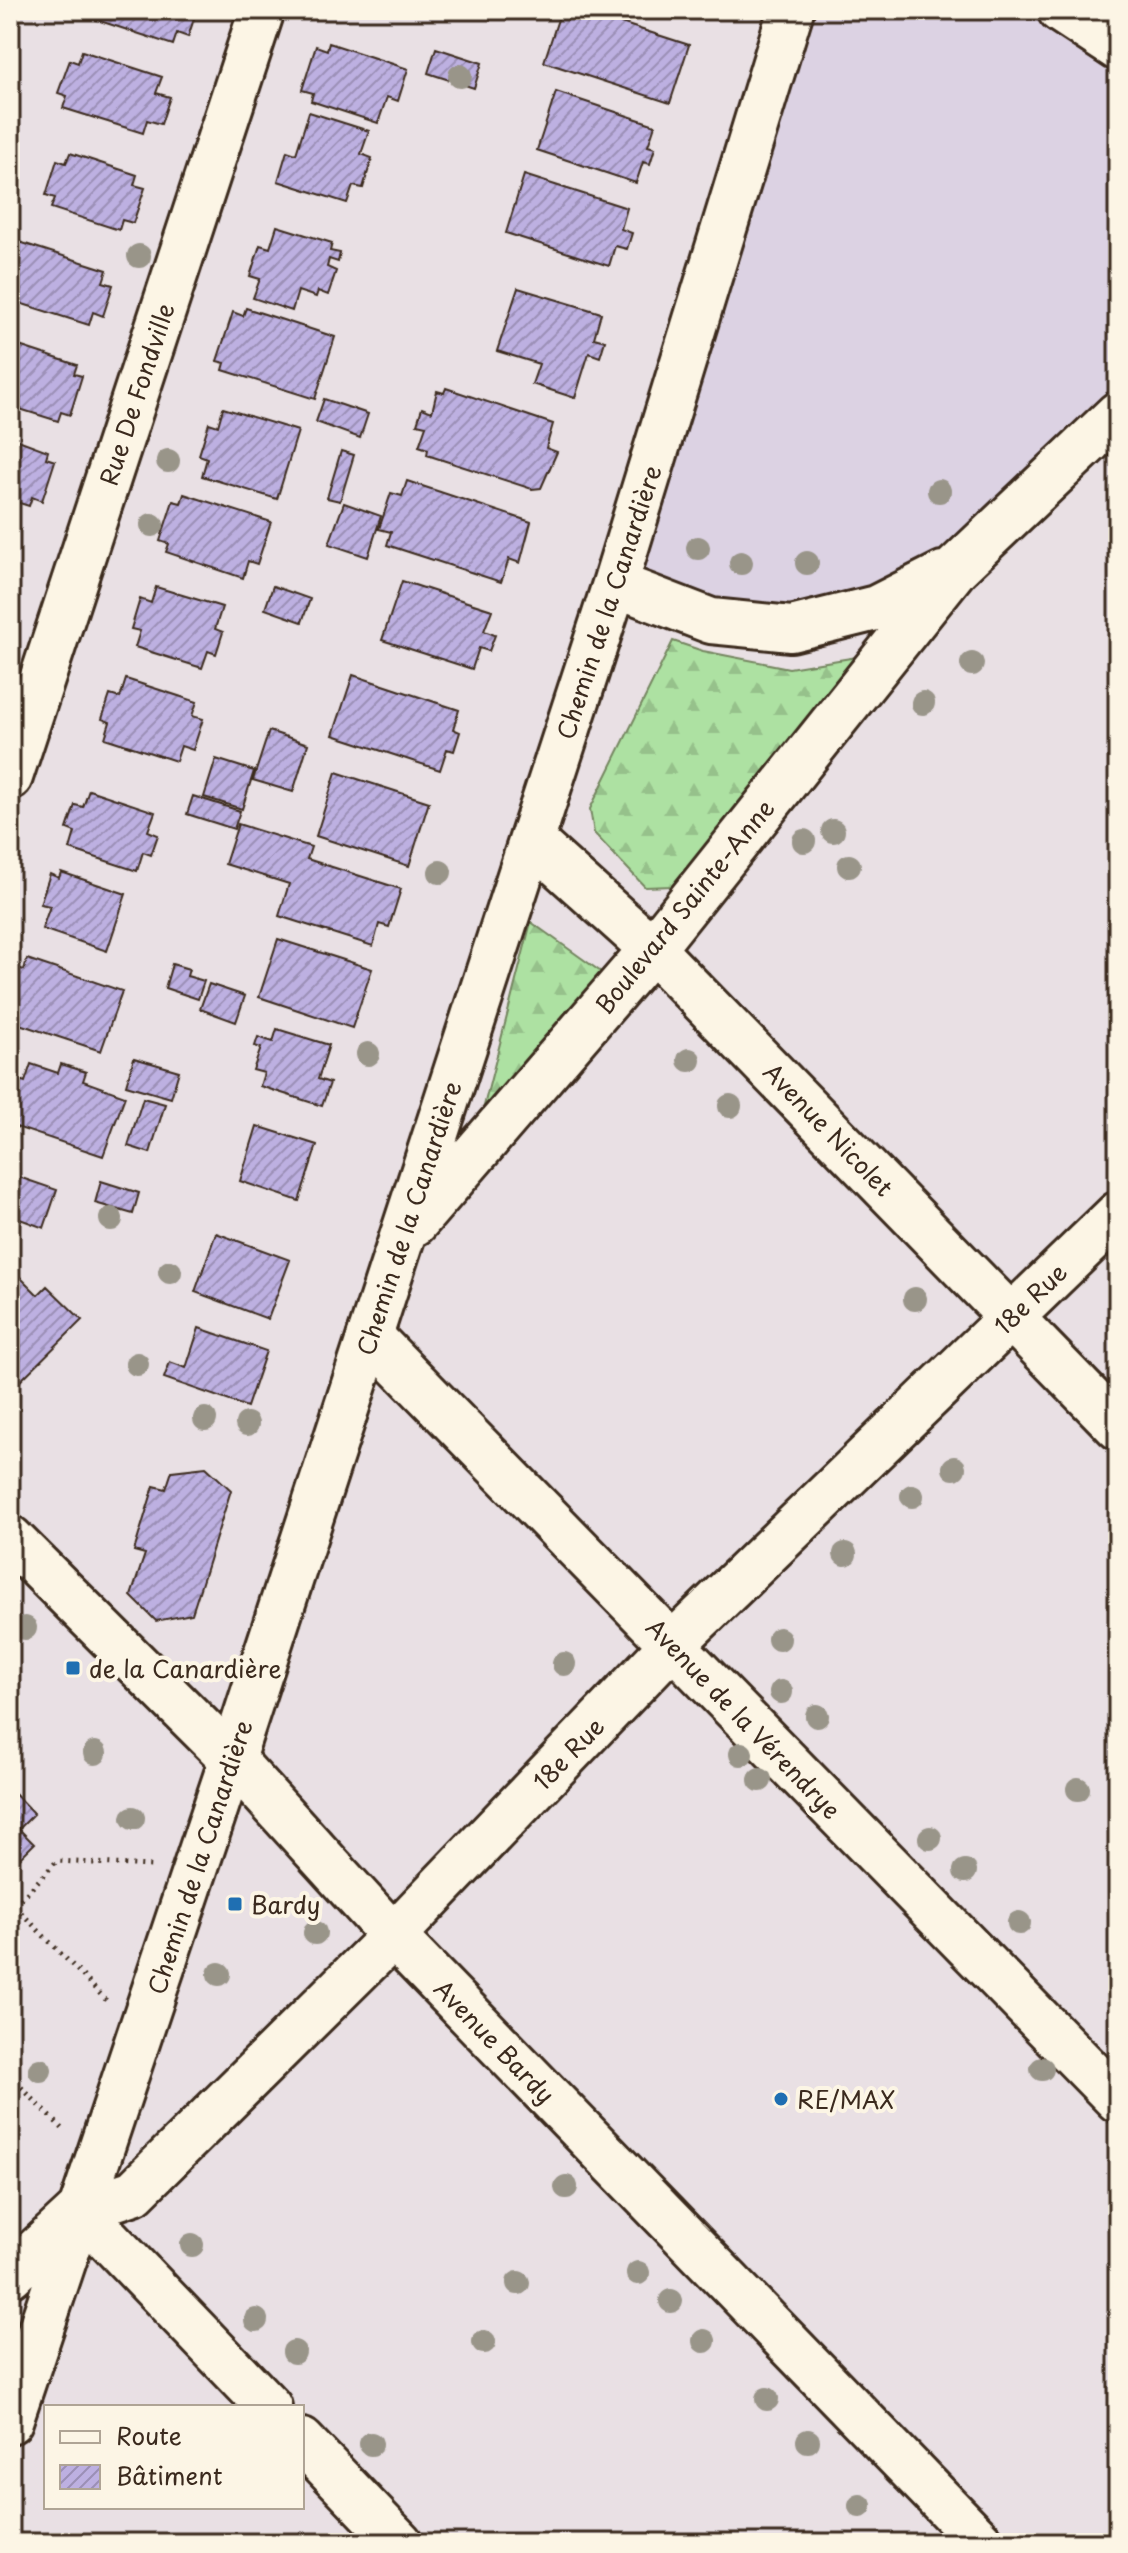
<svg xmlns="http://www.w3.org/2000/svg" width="1128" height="2553" viewBox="0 0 1128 2553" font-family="'Playpen Sans',sans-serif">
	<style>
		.built { fill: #dcd2e3 }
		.forest { fill: url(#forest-firs); stroke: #748660; stroke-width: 2 }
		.building { fill: url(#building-hatch); stroke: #3b2a1e; stroke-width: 2 }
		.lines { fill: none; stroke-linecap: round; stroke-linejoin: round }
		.minor-casing { stroke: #3b2a1e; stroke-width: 50 }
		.major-casing { stroke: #3b2a1e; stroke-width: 50 }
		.path { stroke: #3b2a1e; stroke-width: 5; stroke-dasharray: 2 6; stroke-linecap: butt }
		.minor { stroke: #fcf5e5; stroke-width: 44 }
		.major { stroke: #fcf5e5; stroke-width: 44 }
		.tree { fill: #999589 }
		.poi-dot { fill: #1f6fb2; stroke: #fcf5e5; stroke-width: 3 }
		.labels { text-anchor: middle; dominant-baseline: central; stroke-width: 8; stroke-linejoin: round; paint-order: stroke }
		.street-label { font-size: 24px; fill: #3b2a1e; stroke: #fcf5e5 }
		.poi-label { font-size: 24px; fill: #3b2a1e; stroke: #fcf5e5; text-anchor: start }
	</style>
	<defs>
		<pattern id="forest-firs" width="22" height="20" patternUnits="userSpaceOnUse" patternTransform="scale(2)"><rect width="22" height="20" fill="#ade1a2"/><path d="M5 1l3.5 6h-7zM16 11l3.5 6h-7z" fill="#96c18b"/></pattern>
		<pattern id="building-hatch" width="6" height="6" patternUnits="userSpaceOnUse" patternTransform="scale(2)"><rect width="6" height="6" fill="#bdb0e1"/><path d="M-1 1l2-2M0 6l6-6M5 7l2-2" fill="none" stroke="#9b8fb6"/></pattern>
	</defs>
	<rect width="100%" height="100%" fill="#e9e0e4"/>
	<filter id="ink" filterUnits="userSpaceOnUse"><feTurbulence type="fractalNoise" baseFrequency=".0125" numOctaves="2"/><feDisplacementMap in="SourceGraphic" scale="16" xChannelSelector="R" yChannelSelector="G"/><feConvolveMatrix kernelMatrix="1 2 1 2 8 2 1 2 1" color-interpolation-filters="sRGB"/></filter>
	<g filter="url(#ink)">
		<path class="built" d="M791,10H1118V414L956,568L791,629L615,584Z"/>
		<path class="forest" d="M673,641L703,651L789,668L857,657L897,641L673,886L645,887L594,833L590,809Z
			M531,922L601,972L491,1156L473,1149Z"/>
		<path class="building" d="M90,10H197L188,37L177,33L173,45L88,17Z
			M561,10H581L689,45L670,103L544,62Z
			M329,43L408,69L398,101L387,97L378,123L311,101L313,93L302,90L316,46L327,50Z
			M436,48L482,63L474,88L428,73Z
			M82,51L162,77L156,93L170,97L161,124L147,120L143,133L63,108L67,96L58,93L70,60L78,63Z
			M556,92L655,125L648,146L655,148L650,164L643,162L636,183L537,150Z
			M309,112L369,131L361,154L372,158L363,188L353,186L347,203L278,181L287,151L296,154Z
			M70,153L137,175L134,185L145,188L133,223L122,220L119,230L51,208L55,198L46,195L57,160L66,163Z
			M524,175L627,208L621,229L632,233L627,249L615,246L609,266L506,233Z
			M277,226L332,243L330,251L340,253L338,262L329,259L327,267L336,271L328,295L318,291L316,297L298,291L292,311L253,298L260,279L250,276L260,245L270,248Z
			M10,239L107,270L103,282L113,285L103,316L93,312L89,325L10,300Z
			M518,288L601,313L594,338L605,341L600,357L589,353L575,398L532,384L539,364L497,351Z
			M246,308L335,337L315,399L223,370L225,363L217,361L233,312L243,316Z
			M10,343L77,365L74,374L82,376L70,415L61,412L58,421L10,406Z
			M446,388L553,424L546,448L557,452L541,488L532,489L427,455L428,449L419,446L426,426L417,424L422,408L432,412L437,391L444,393Z
			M324,399L368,414L360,438L316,422Z
			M223,408L298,431L277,499L202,476L207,458L199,455L209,423L218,426Z
			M10,437L48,451L46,458L55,461L42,501L32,497L29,506L10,500Z
			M341,451L354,455L340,501L327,498Z
			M407,481L531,522L520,563L509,559L501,582L387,545L391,532L379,529L391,493L402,496Z
			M184,494L271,522L257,564L248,561L243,578L166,552L169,544L160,541L173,501L181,503Z
			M344,503L381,516L368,557L329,544Z
			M10,580L16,582L10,601Z
			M402,581L492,610L484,631L495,635L489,651L479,648L472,669L382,640Z
			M273,586L310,599L302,622L265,609Z
			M156,587L222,607L215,629L223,632L216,654L208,651L202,668L135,647L140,631L131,629L140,599L151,603Z
			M353,675L459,710L453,729L460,732L454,751L447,749L440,770L333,735Z
			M126,679L197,702L192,716L203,719L193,750L181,746L176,761L105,738L110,722L102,719L110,695L120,698Z
			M269,731L308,744L293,792L253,780Z
			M216,759L254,771L242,809L204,797Z
			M336,772L429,802L409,866L316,836Z
			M89,790L155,812L148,831L158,835L151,855L143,852L137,871L70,849L75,832L67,829L75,805L83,807Z
			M193,796L240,811L234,829L187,814Z
			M238,824L311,847L307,859L401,889L389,927L379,924L373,946L279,916L289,884L225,864Z
			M61,872L126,894L107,951L42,929L50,906L40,904L50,874L59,878Z
			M278,939L372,969L352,1028L259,997Z
			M27,959L122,991L101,1051L10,1021V969L11,966L24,970Z
			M172,964L189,969L187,976L204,981L198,999L165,988Z
			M209,984L245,996L236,1022L200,1009Z
			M277,1029L329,1045L318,1079L330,1083L322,1106L260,1086L264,1073L253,1070L261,1048L255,1046L258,1037L273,1042Z
			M134,1058L179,1071L171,1098L126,1085Z
			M31,1064L58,1073L61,1064L86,1072L83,1081L125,1096L103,1156L10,1125L17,1106L10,1104V1089L14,1078L25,1082Z
			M143,1098L165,1104L150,1153L128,1146Z
			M257,1126L317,1145L299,1201L240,1181Z
			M10,1174L57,1190L44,1228L20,1219L14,1236L10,1234Z
			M101,1181L139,1193L133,1214L95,1203Z
			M216,1233L290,1260L268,1319L195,1292Z
			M14,1271L38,1295L47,1286L82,1320L10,1391V1275Z
			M199,1328L266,1351L247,1407L164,1378L170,1362L186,1368Z
			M206,1467L231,1490L192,1614L156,1621L131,1596L145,1554L134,1551L154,1486L166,1489L172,1471Z
			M10,1789L34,1814L19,1829L34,1844L19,1859L10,1851Z"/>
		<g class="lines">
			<defs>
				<path id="minor" d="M1060,10L1118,48
					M10,777L262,10
					M532,841L652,949L1118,1427
					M370,1336L1118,2100
					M10,1538L232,1759L393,1936L982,2543
					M269,2407L80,2210L134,2192L393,1936L672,1645L1118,1214
					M302,2441L400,2543"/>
				<path id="major" d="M615,584L711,621L791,629L876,608L943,574
					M415,1223L652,949L956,568L1118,414
					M10,2275L78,2212
					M10,2421L232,1759L615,584L791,10"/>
			</defs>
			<use href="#minor" class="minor-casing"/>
			<use href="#major" class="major-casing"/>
			<path class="path" d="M10,1901L107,2001
				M10,1911L57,1861L151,1866
				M10,2076L63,2129"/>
			<use href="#minor" class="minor"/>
			<use href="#major" class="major"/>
		</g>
		<g class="tree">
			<circle cx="460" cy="76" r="12"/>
			<circle cx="139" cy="256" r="12"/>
			<circle cx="168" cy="461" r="12"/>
			<circle cx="939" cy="491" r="12"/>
			<circle cx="152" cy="525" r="12"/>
			<circle cx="698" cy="548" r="12"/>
			<circle cx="741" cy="563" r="12"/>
			<circle cx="807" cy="563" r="12"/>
			<circle cx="972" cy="664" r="12"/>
			<circle cx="923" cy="703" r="12"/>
			<circle cx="833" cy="831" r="12"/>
			<circle cx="804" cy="841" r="12"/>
			<circle cx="849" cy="866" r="12"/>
			<circle cx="440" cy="872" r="12"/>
			<circle cx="368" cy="1054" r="12"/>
			<circle cx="689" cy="1060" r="12"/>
			<circle cx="730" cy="1106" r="12"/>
			<circle cx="111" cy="1219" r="12"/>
			<circle cx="170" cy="1272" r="12"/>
			<circle cx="915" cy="1299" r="12"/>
			<circle cx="137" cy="1364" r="12"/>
			<circle cx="205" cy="1419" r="12"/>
			<circle cx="247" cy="1424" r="12"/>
			<circle cx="954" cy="1468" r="12"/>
			<circle cx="912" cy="1496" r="12"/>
			<circle cx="845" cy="1554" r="12"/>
			<circle cx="25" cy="1628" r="12"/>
			<circle cx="779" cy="1639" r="12"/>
			<circle cx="564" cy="1664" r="12"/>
			<circle cx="781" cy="1692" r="12"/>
			<circle cx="817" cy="1716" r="12"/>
			<circle cx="95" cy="1753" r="12"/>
			<circle cx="741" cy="1754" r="12"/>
			<circle cx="760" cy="1780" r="12"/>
			<circle cx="1078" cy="1789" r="12"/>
			<circle cx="133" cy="1818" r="12"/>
			<circle cx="930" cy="1838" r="12"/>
			<circle cx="965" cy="1871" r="12"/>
			<circle cx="1019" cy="1923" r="12"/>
			<circle cx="315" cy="1933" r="12"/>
			<circle cx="219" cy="1974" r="12"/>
			<circle cx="1042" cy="2069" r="12"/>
			<circle cx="40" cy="2070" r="12"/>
			<circle cx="566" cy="2187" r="12"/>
			<circle cx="192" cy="2245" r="12"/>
			<circle cx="638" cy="2273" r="12"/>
			<circle cx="518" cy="2283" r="12"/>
			<circle cx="671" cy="2301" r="12"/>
			<circle cx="256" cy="2320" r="12"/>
			<circle cx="704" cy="2341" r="12"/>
			<circle cx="484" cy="2342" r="12"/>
			<circle cx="294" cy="2352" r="12"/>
			<circle cx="767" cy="2399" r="12"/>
			<circle cx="808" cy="2441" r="12"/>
			<circle cx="371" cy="2444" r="12"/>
			<circle cx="860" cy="2506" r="12"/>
		</g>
	</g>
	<g class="poi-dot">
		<rect x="65" y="1660" width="16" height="16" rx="4"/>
		<rect x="227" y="1896" width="16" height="16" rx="4"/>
		<circle cx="781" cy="2099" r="8"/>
	</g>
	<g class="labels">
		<g class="street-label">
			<text transform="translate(136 394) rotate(-72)">Rue De Fondville</text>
			<text transform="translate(608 602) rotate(-72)">Chemin de la Canardière</text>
			<text transform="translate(684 906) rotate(-51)">Boulevard Sainte-Anne</text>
			<text transform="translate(829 1129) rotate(46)">Avenue Nicolet</text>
			<text transform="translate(408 1218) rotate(-72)">Chemin de la Canardière</text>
			<text transform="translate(1030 1298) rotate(-44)">18e Rue</text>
			<text transform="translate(744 1718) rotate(46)">Avenue de la Vérendrye</text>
			<text transform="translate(568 1753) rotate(-46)">18e Rue</text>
			<text transform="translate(199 1857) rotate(-72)">Chemin de la Canardière</text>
			<text transform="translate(495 2041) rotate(46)">Avenue Bardy</text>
		</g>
		<g class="poi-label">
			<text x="89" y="1668">de la Canardière</text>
			<text x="251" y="1904">Bardy</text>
			<text x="797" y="2099">RE/MAX</text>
		</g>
	</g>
	<rect width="1128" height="2553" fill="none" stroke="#fcf5e5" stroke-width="40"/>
	<rect x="20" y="20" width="1088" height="2513" fill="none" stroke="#3b2a1e" stroke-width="3" filter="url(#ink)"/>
	<rect x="44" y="2405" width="260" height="104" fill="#fcf5e5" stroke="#afa495" stroke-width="2"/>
	<rect x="60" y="2431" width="40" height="12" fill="#fcf5e5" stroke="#afa495" stroke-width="2"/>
	<text x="116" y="2445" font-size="24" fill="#3b2a1e">Route</text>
	<rect x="60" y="2465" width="40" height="24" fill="url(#building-hatch)" stroke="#afa495" stroke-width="2"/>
	<text x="116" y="2485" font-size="24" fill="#3b2a1e">Bâtiment</text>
</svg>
